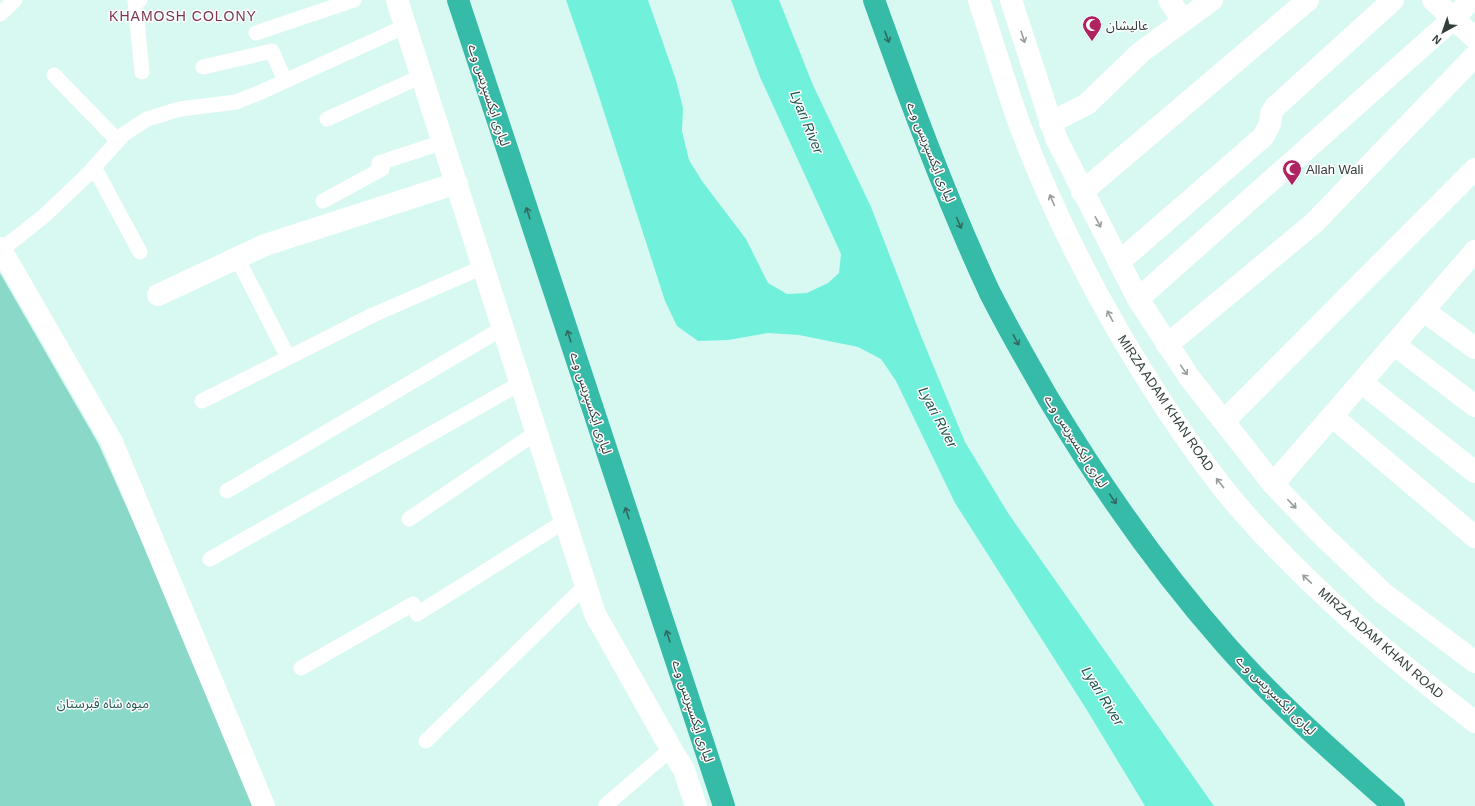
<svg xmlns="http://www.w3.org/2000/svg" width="1475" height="806" viewBox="0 0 1475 806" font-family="Helvetica,'Noto Sans Arabic',sans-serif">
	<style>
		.green { fill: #8ad8c8 }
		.water { fill: #71f1db }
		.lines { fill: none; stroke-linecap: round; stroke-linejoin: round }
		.lane { stroke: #fff; stroke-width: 15 }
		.street { stroke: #fff; stroke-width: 22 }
		.secondary { stroke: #fff; stroke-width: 22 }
		.highway { stroke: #35bba7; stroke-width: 22 }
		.oneway { stroke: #326a61 }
		.oneway2 { stroke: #989e9d }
		.labels { text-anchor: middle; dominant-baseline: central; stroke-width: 3; stroke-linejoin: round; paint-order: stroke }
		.poi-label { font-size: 13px; fill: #313e3b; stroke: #fefefe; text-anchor: start }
		.street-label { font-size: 13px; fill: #313e3b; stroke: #fefefe }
		.park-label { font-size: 13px; fill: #245a51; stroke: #fefefe }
		.neighbourhood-label { font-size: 14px; letter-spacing: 1px; fill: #7b364e; stroke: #fefefe }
		.water-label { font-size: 14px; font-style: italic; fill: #1d544b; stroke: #fefefe }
	</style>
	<rect width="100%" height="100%" fill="#d8f9f2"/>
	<path class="green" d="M0,273L99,445L260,806H0Z"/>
	<path class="water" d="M566,0H648L676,80L683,108L682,131L689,160L702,181L746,239L768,283L787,294L807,293L828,283L839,273L841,254L760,77L731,0H779L813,85L871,207L921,336L965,442L1008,513L1214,806H1145L1085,707L955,503L896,381L881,359L858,347L799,335L768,333L728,340L698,341L677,326L665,301L593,78Z"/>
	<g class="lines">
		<path class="lane" d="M140,0L135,1L142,72
			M0,14L15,0
			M256,33L354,0
			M203,67L272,51L285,81
			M54,75L118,141
			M327,119L422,76
			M94,167L140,252
			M323,201L382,169L379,163L443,142
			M1,250L44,216L87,175L124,134L147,119L180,109L236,102L261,92L406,26
			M237,258L288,357
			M202,401L373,315L483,267
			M227,491L503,328
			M409,519L537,432
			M210,559L521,383
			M301,668L413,604L417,614L565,521
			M426,741L586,585
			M606,805L671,749"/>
		<path class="street" d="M397,0L595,614L674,754L684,770L696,806
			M1169,0L1183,21
			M1433,0L1475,38
			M1050,123L1087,104L1141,52L1212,0
			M1082,192L1308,0
			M0,248L112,442L264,806
			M1119,262L1263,137L1270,124L1271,114L1275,107L1393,0
			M158,295L265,245L457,183
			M1138,299L1454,18L1471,0
			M1424,311L1475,348
			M1167,345L1314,223L1475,56
			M1395,345L1475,406
			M1362,383L1475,472
			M1333,417L1475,537
			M1224,421L1475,169
			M1273,484L1475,251"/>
		<path class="secondary" d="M979,0C992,40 1004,80 1018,120C1055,220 1106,317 1165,407C1189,443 1214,479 1242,511C1312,590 1392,658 1475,722
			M1011,0L1056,138L1138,299L1189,377L1273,484L1321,534L1383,593L1475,662"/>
		<path class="highway" d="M458,0L724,806
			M874,0C909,98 945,196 989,291C1007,327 1028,363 1048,398C1100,485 1158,568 1225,644C1276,702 1336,755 1394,806"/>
	</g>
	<defs><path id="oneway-shaft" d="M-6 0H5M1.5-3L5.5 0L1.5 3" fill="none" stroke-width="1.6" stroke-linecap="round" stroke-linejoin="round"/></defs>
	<g class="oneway">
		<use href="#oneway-shaft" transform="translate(887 37) rotate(70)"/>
		<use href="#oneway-shaft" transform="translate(528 213) rotate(-108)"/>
		<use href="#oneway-shaft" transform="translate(959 223) rotate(66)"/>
		<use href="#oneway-shaft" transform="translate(569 336) rotate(-108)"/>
		<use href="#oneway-shaft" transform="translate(1016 340) rotate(62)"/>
		<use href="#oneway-shaft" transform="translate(1113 499) rotate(56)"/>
		<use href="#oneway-shaft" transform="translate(627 513) rotate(-108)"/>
		<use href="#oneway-shaft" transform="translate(668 636) rotate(-108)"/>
	</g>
	<g class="oneway2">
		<use href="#oneway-shaft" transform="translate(1023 37) rotate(72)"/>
		<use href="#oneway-shaft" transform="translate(1052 200) rotate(-113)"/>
		<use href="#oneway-shaft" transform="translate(1098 222) rotate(62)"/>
		<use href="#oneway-shaft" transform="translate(1110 316) rotate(-118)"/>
		<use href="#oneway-shaft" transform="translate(1184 370) rotate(55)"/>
		<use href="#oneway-shaft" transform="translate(1220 483) rotate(-128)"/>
		<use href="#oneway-shaft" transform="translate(1292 504) rotate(46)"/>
		<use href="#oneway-shaft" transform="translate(1307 579) rotate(-137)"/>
	</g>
	<defs>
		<symbol id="mosque-pin" viewBox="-11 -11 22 30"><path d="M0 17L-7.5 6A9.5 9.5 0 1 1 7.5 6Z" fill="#af2360" stroke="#fefefe"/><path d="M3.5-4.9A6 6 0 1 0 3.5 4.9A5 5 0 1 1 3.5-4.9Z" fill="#fff"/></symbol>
	</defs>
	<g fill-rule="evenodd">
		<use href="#mosque-pin" x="1081" y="14" width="22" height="30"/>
		<use href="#mosque-pin" x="1281" y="158" width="22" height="30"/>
	</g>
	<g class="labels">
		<g class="poi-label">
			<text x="1106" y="25">عالیشان</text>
			<text x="1306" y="169">Allah Wali</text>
		</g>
		<g class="street-label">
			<text transform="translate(489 95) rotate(72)">لیاری ایکسپریس وے</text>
			<text transform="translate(931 152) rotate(68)">لیاری ایکسپریس وے</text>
			<text transform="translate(591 403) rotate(72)">لیاری ایکسپریس وے</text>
			<text transform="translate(1166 403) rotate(56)">MIRZA ADAM KHAN ROAD</text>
			<text transform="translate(1076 441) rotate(58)">لیاری ایکسپریس وے</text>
			<text transform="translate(1381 643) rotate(41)">MIRZA ADAM KHAN ROAD</text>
			<text transform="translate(1276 695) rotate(45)">لیاری ایکسپریس وے</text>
			<text transform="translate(693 711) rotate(72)">لیاری ایکسپریس وے</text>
		</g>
		<g class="park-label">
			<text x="103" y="703">میوہ شاہ قبرستان</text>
		</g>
		<g class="neighbourhood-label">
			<text x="183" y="16">KHAMOSH COLONY</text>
		</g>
		<g class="water-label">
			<text transform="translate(807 122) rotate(68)">Lyari River</text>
			<text transform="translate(938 417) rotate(62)">Lyari River</text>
			<text transform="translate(1103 696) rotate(58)">Lyari River</text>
		</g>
	</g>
	<g transform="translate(1443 32) rotate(220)" stroke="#fefefe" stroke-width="3" paint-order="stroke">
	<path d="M0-3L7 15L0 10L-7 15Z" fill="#313e3b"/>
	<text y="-6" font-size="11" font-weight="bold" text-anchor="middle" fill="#313e3b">N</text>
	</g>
</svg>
